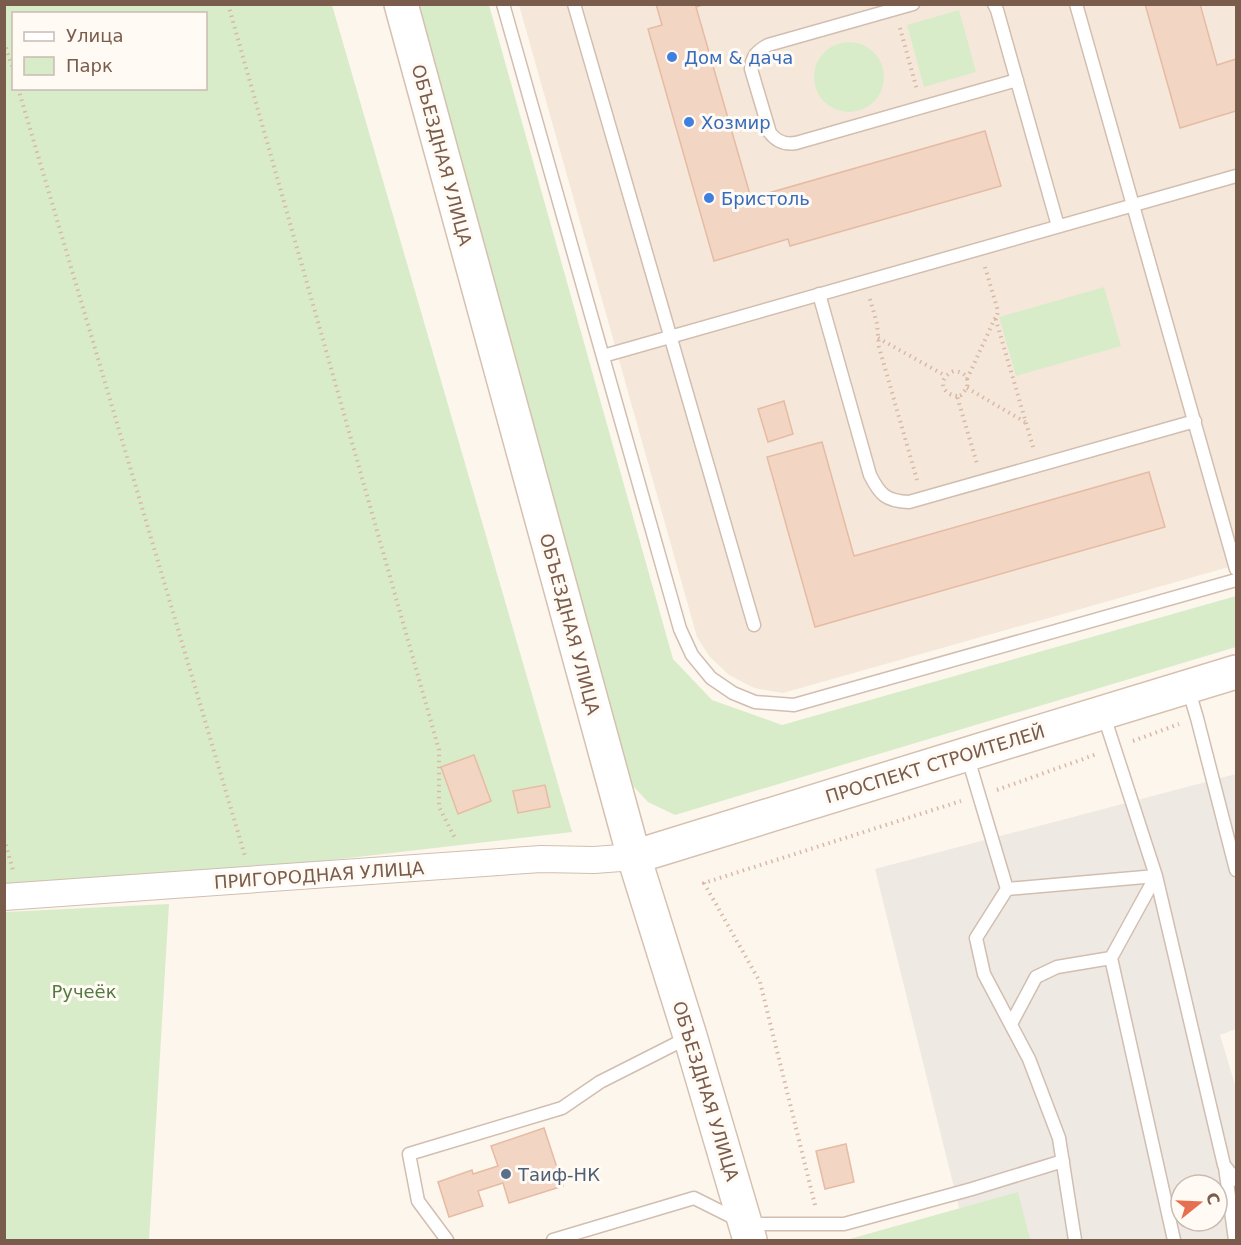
<svg xmlns="http://www.w3.org/2000/svg" width="1241" height="1245" viewBox="0 0 1241 1245" font-family="'DejaVu Sans',sans-serif">
	<style>
		.residential { fill: #f5e8da }
		.industrial { fill: #efe9e4; fill-rule: evenodd }
		.green { fill: #d8ecc9; fill-rule: evenodd }
		.building { fill: #f3d5c3; stroke: #e6bba3; stroke-width: 1.5 }
		.lines { fill: none; stroke-linecap: round; stroke-linejoin: round }
		.lane-casing { stroke: #d1beb0; stroke-width: 15 }
		.street-casing { stroke: #d1beb0; stroke-width: 28 }
		.secondary-casing { stroke: #d6c0b0; stroke-width: 36 }
		.path { stroke: #d9b8a5; stroke-width: 4; stroke-dasharray: 1.5 4.5; stroke-linecap: butt }
		.lane { stroke: #fff; stroke-width: 12 }
		.street { stroke: #fff; stroke-width: 26 }
		.secondary { stroke: #fff; stroke-width: 33 }
		.shop-dot { fill: #3f7fe0; stroke: #fffaf3; stroke-width: 2 }
		.service-dot { fill: #5c6f8a; stroke: #fffaf3; stroke-width: 2 }
		.labels { text-anchor: middle; dominant-baseline: central; stroke-width: 6; stroke-linejoin: round; paint-order: stroke }
		.shop-label { font-size: 18px; fill: #366cbe; stroke: #fffaf3; text-anchor: start }
		.street-label { font-size: 18px; fill: #7a5c4d; stroke: #fffaf3 }
		.park-label { font-size: 18px; fill: #537a41; stroke: #fffaf3 }
		.service-label { font-size: 18px; fill: #4e5e75; stroke: #fffaf3; text-anchor: start }
	</style>
	<rect width="100%" height="100%" fill="#fdf6ec"/>
	<path class="residential" d="M519,5H1236V565L783,693L754,688L729,675L709,656L697,637Z"/>
	<path class="industrial" d="M1236,774V1029L1220,1035L1236,1088V1240H967L875,869ZM1181,1185H1217V1221H1181Z"/>
	<path class="green" d="M5,5H332L572,832L184,877L5,888ZM14,14H206V88H14Z
		M419,5H489L673,659L712,700L782,725L1236,596V647L675,815L648,802L633,786L417,12Z
		M959,10L976,72L924,87L907,25Z
		M814 77a35 35 0 1 1 70 0a35 35 0 1 1-70 0Z
		M1104,287L1121,346L1016,376L999,317Z
		M169,904L149,1240H5V912Z
		M1018,1192L1030,1239L1027,1240H846Z"/>
	<path class="building" d="M656,4H705L696,7L751,198L985,131L1001,186L790,246L788,239L714,261L648,29L662,25Z
		M1145,4H1200L1217,65L1236,59V111L1180,128Z
		M784,401L793,434L768,442L758,409Z
		M822,442L854,556L1149,472L1165,527L815,627L767,457Z
		M474,755L491,801L458,814L441,767Z
		M545,785L550,807L518,813L513,791Z
		M544,1128L563,1186L509,1203L503,1183L478,1191L483,1206L449,1217L438,1182L472,1170L473,1174L498,1166L491,1146Z
		M846,1144L854,1182L825,1189L816,1151Z"/>
	<g class="lines">
		<defs>
			<path id="lane" d="M503,4L680,629L692,655L711,678L733,693L755,702L794,705L1236,580
				M574,4L754,625
				M913,4L768,45C757,51 752,56 751,69L770,133C777,142 785,145 796,143L1017,80
				M994,4L997,10L1058,226
				M1076,4L1236,569
				M819,294L870,475C880,495 886,501 909,502L1195,421
				M603,356L1236,176
				M1188,688L1197,718L1236,870
				M1103,713L1156,876L1224,1165L1236,1180
				M967,755L1007,889L1156,876L1111,958L1174,1240
				M1007,889L976,938L984,974L1029,1059L1059,1138L1075,1240
				M1011,1024L1036,977L1057,967L1111,958
				M1225,1167L1235,1240
				M447,1240L418,1201L409,1154L562,1108L600,1082L689,1037
				M553,1240L694,1198L746,1224H844L972,1189L1063,1161"/>
			<path id="street" d="M4,897L541,859L594,860L634,857"/>
			<path id="secondary" d="M401,4L634,857L690,1036L750,1240
				M634,857L1013,740L1236,672"/>
		</defs>
		<use href="#lane" class="lane-casing"/>
		<use href="#street" class="street-casing"/>
		<use href="#secondary" class="secondary-casing"/>
		<path class="path" d="M228,4L439,750V807L456,840
			M900,28L917,90
			M4,42L14,72
			M18,88L245,856
			M985,267L998,311L996,320L1033,447
			M870,299L877,324L879,347L917,480
			M878,338L946,376
			M967,379L996,316
			M967,388L1025,422
			M957,396C940,394 938,377 954,371C965,372 969,378 967,388L961,395L957,396L977,464
			M1133,741L1179,724
			M997,790L1097,754
			M4,839L13,870
			M815,1205L760,982L704,883L961,801"/>
		<use href="#lane" class="lane"/>
		<use href="#street" class="street"/>
		<use href="#secondary" class="secondary"/>
	</g>
	<g class="shop-dot">
		<circle cx="672" cy="57" r="6"/>
		<circle cx="689" cy="122" r="6"/>
		<circle cx="709" cy="198" r="6"/>
	</g>
	<circle class="service-dot" cx="506" cy="1174" r="6"/>
	<g class="labels">
		<g class="shop-label">
			<text x="684" y="57">Дом &amp; дача</text>
			<text x="701" y="122">Хозмир</text>
			<text x="721" y="198">Бристоль</text>
		</g>
		<g class="street-label">
			<text transform="translate(442 155) rotate(75)">ОБЪЕЗДНАЯ УЛИЦА</text>
			<text transform="translate(570 624) rotate(75)">ОБЪЕЗДНАЯ УЛИЦА</text>
			<text transform="translate(935 764) rotate(-17)">ПРОСПЕКТ СТРОИТЕЛЕЙ</text>
			<text transform="translate(319 875) rotate(-4)">ПРИГОРОДНАЯ УЛИЦА</text>
			<text transform="translate(706 1091) rotate(73)">ОБЪЕЗДНАЯ УЛИЦА</text>
		</g>
		<g class="park-label">
			<text x="84" y="991">Ручеёк</text>
		</g>
		<g class="service-label">
			<text x="518" y="1174">Таиф-НК</text>
		</g>
	</g>
	<rect width="1241" height="1245" fill="none" stroke="#7a5c4d" stroke-width="12"/>
	<rect x="12" y="12" width="195" height="78" fill="#fffaf3" stroke="#cabbb1" stroke-width="1.5"/>
	<rect x="24" y="32" width="30" height="9" fill="#ffffff" stroke="#cabbb1" stroke-width="1.5"/>
	<text x="66" y="42" font-size="18" fill="#7a5c4d">Улица</text>
	<rect x="24" y="57" width="30" height="18" fill="#d8ecc9" stroke="#cabbb1" stroke-width="1.5"/>
	<text x="66" y="72" font-size="18" fill="#7a5c4d">Парк</text>
	<g transform="translate(1199 1203) rotate(72)"><circle r="28" fill="#fffaf3" stroke="#cabbb1" stroke-width="1.5"/>
	<path d="M0-4.5L10 22L0 15L-10 22Z" fill="#e76f51"/>
	<text y="-9" font-size="16" font-weight="bold" text-anchor="middle" fill="#7a5c4d">С</text>
	</g>
</svg>
